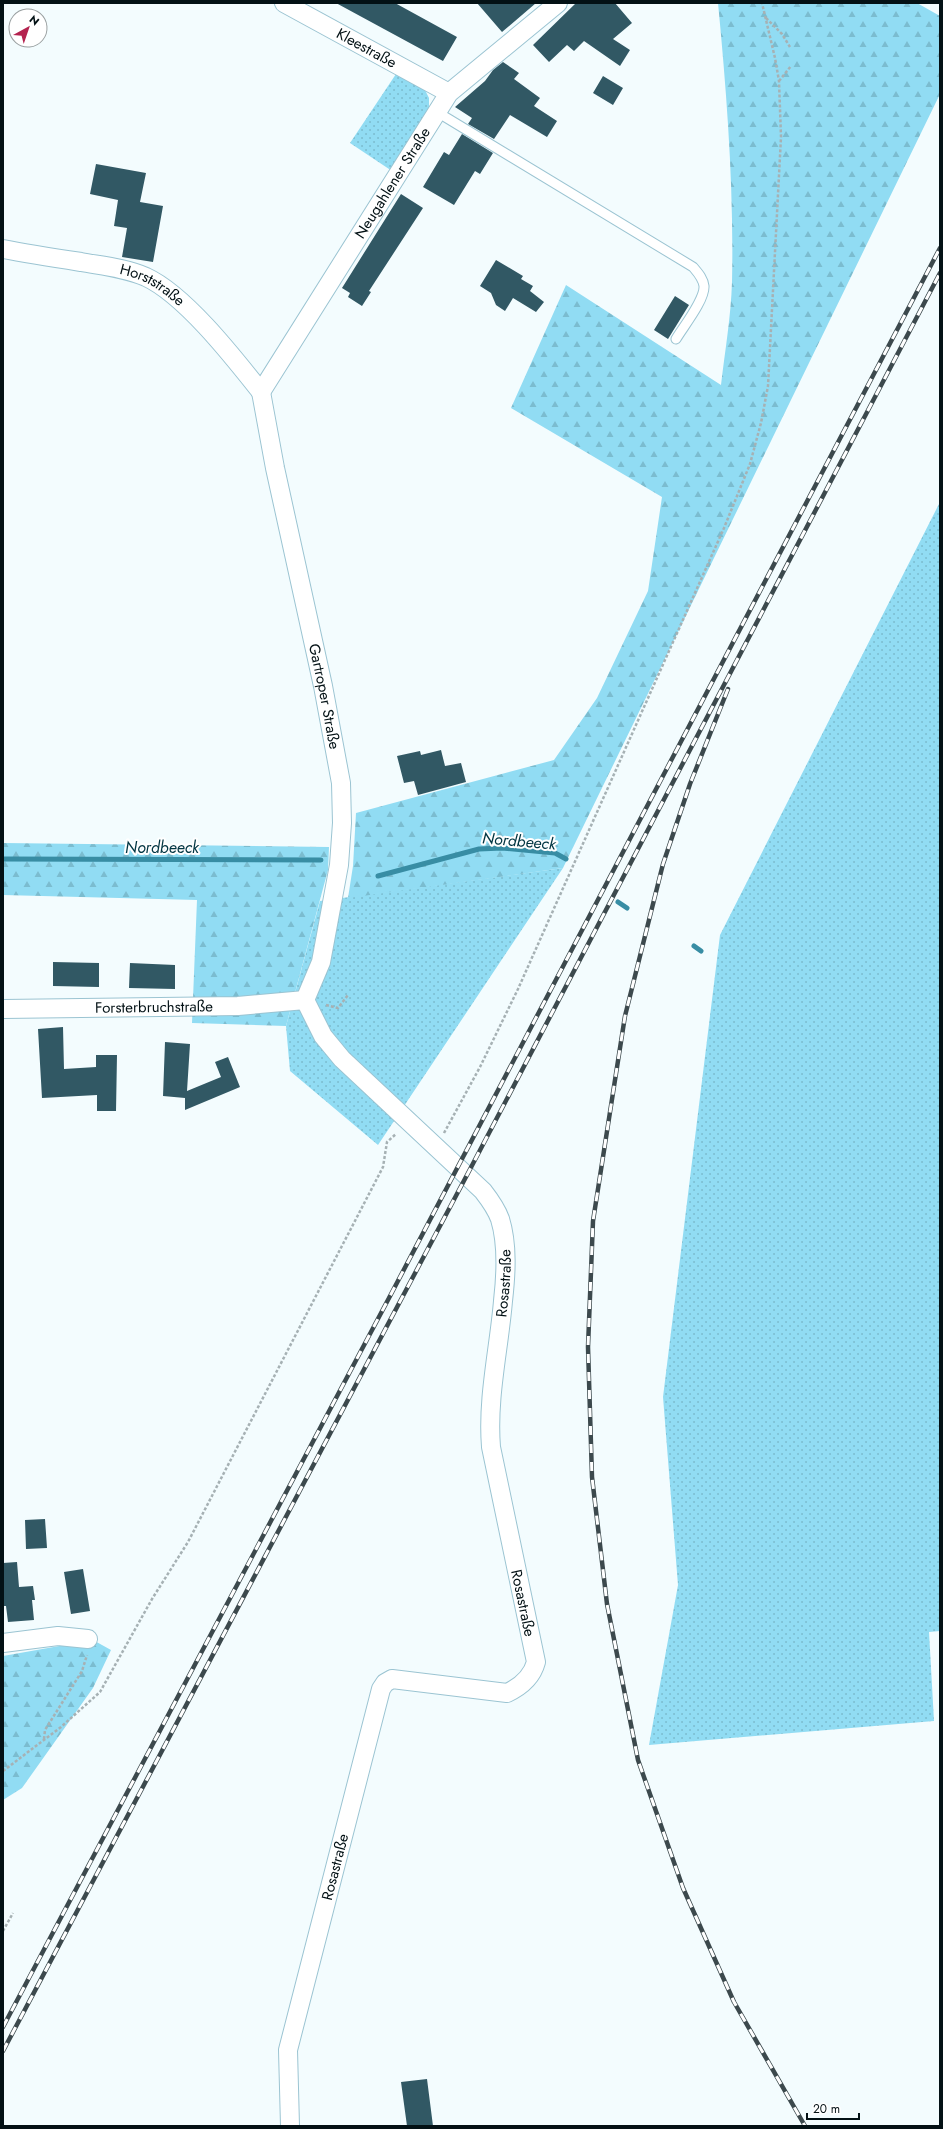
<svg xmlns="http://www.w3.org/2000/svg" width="943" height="2129" viewBox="0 0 943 2129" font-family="Jost,sans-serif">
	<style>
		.green { fill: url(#green-dots) }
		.forest { fill: url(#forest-firs) }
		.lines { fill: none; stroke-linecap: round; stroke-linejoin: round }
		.stream { stroke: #388da4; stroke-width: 5 }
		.building { fill: #315864 }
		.lane-casing { stroke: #9bc4d2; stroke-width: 11 }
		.street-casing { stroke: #9bc4d2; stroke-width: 20 }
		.path { stroke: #a6b1b4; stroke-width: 2.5; stroke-dasharray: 3 2; stroke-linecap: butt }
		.lane { stroke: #fff; stroke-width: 9 }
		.street { stroke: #fff; stroke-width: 18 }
		.rail-casing { stroke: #3c494d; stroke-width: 4.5 }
		.rail { stroke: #fff; stroke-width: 3; stroke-dasharray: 9; stroke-linecap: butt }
		.labels { text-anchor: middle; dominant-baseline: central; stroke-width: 4; stroke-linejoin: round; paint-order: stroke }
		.street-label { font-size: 15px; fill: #031115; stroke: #fff }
		.water-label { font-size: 16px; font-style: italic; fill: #003542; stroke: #fff }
	</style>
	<defs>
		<pattern id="green-dots" width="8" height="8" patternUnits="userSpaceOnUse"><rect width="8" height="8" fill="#91dcf3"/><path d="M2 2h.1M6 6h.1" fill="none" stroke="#7bbccf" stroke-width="1.8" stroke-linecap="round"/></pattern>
		<pattern id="forest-firs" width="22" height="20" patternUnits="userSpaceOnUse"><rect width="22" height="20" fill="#91dcf3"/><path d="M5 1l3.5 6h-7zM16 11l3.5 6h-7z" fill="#7bbccf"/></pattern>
	</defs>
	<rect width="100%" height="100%" fill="#f3fcfe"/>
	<path class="green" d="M396,74L425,90L429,98V112L392,171L350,143Z
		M940,502V1631L929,1632L934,1721L649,1745L678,1585L663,1397L720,935Z
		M563,868L378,1145L290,1071L286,1026L320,901Z"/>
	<path class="forest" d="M718,3H917L940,16V94L563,868L348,898L353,866L356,813L554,760L597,698L648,591L662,497L511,408L566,285L721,385C725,351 731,316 732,282C734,189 727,96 718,3Z
		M3,843L329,847L328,870L286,1026L192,1023L197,900L3,895Z
		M93,1640L111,1650L93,1688L22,1788L3,1800V1656Z"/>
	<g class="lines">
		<path class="stream" d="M3,859L321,860
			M378,876L479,849L502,848L555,853L566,859
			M618,902L627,908
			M694,946L701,951"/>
	</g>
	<path class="building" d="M336,3H395L457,37L443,61Z
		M477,3H536L502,32Z
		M576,3H615L632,23L613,39L630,50L620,66L584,41L574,51L567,45L549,62L533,45Z
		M503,62L519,73L514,79L540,98L534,106L557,121L547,137L510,115L494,139L468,124L472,118L455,107L485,81L493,70Z
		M603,76L623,88L613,105L593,93Z
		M462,134L493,153L480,174L475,171L454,205L423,187L444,152L449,155Z
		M96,164L146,173L140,202L163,206L153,262L122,257L127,228L114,226L118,200L90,194Z
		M401,194L423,208L369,291L371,292L362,306L348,297L350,293L342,288Z
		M496,260L523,276L521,279L533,286L530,291L544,302L536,312L513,298L505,311L496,305L491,293L480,286Z
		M675,296L689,305L668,339L654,330Z
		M441,750L445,766L461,763L466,782L418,795L414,781L404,783L397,756L420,751L421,755Z
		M53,962L99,963V987L53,986Z
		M130,963L175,965V989L129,988Z
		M63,1027L64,1069L96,1067V1055H117L116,1111H97V1095L42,1098L38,1029Z
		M165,1042L190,1044L187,1091L221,1077L215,1062L228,1057L240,1087L185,1110V1098L163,1096Z
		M45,1519L47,1548L26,1549L25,1520Z
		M17,1562L19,1587L33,1586L35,1600H32L34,1620L8,1622L6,1606H3V1563Z
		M83,1569L90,1611L71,1614L64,1572Z
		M427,2079L433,2126H407L401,2082Z"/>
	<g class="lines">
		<defs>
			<path id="lane" d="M437,112L693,267C698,273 703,278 704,286C705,300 683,327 676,339"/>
			<g id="street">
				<path id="s1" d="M284,3L449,93"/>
				<path id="s2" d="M3,249C29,254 55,258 81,262C103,266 125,268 146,277C185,295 234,358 261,392"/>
				<path id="s3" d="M261,392L275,468L323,686L341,783L342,823L339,865L321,962L305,1000"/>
				<path id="s4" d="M261,392L449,93L558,3"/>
				<path id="s5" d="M3,1009L238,1006L305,1000"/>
				<path d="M3,1643L58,1636L88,1639"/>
				<path id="s6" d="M290,2126L288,2050L381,1689L385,1683L392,1679L507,1693C522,1686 532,1677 536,1662L491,1447C487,1398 499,1349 503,1301C506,1275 508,1245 500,1219C496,1208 490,1200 483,1191L342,1059L323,1036L305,1000"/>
			</g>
		</defs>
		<use href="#lane" class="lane-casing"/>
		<use href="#street" class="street-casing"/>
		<path class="path" d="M766,18L782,34L790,47
			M779,81L791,66
			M326,1005L338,1008L348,995
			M444,1133L480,1067L518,989L724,528L750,464L761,423L768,386L781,137L779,81L775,58L762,3
			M44,1739L45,1730L82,1671L87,1655
			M3,1771L61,1727L100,1692L152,1599L188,1542L383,1167L387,1142L396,1134
			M3,1931L13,1913"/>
		<use href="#lane" class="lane"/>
		<use href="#street" class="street"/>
		<defs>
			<path id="rail" d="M728,689L690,784L663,864L625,1016L593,1221L588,1347L592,1477L607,1604L638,1760L683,1888L734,2002L805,2126
				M3,2027L389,1298L940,248
				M3,2051L467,1175L940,273"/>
		</defs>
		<use href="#rail" class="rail-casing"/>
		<use href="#rail" class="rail"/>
	</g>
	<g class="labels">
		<g class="street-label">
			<text stroke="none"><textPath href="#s1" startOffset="94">Kleestraße</textPath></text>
			<text stroke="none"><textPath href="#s4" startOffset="247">Neugahlener Straße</textPath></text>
			<text stroke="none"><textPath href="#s2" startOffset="155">Horststraße</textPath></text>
			<text stroke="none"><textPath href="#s3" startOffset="311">Gartroper Straße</textPath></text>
			<text stroke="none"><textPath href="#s5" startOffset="151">Forsterbruchstraße</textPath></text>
			<text stroke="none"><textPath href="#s6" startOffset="1008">Rosastraße</textPath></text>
			<text transform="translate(523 1603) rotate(78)">Rosastraße</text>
			<text stroke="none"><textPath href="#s6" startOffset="265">Rosastraße</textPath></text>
		</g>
		<g class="water-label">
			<text transform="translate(519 841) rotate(5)">Nordbeeck</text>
			<text x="162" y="847">Nordbeeck</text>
		</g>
	</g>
	<rect width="943" height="2129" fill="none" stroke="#031115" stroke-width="8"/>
	<g transform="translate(28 28) rotate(40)"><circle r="19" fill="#ffffff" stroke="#9aa0a1"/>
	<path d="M0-3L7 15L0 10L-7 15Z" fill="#b4234f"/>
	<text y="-6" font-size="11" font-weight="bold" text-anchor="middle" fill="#031115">N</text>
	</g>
	<path d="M807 2113v6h52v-6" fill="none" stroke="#031115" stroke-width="2"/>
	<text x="813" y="2113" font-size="12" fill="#031115" stroke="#ffffff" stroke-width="3" paint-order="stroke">20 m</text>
</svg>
